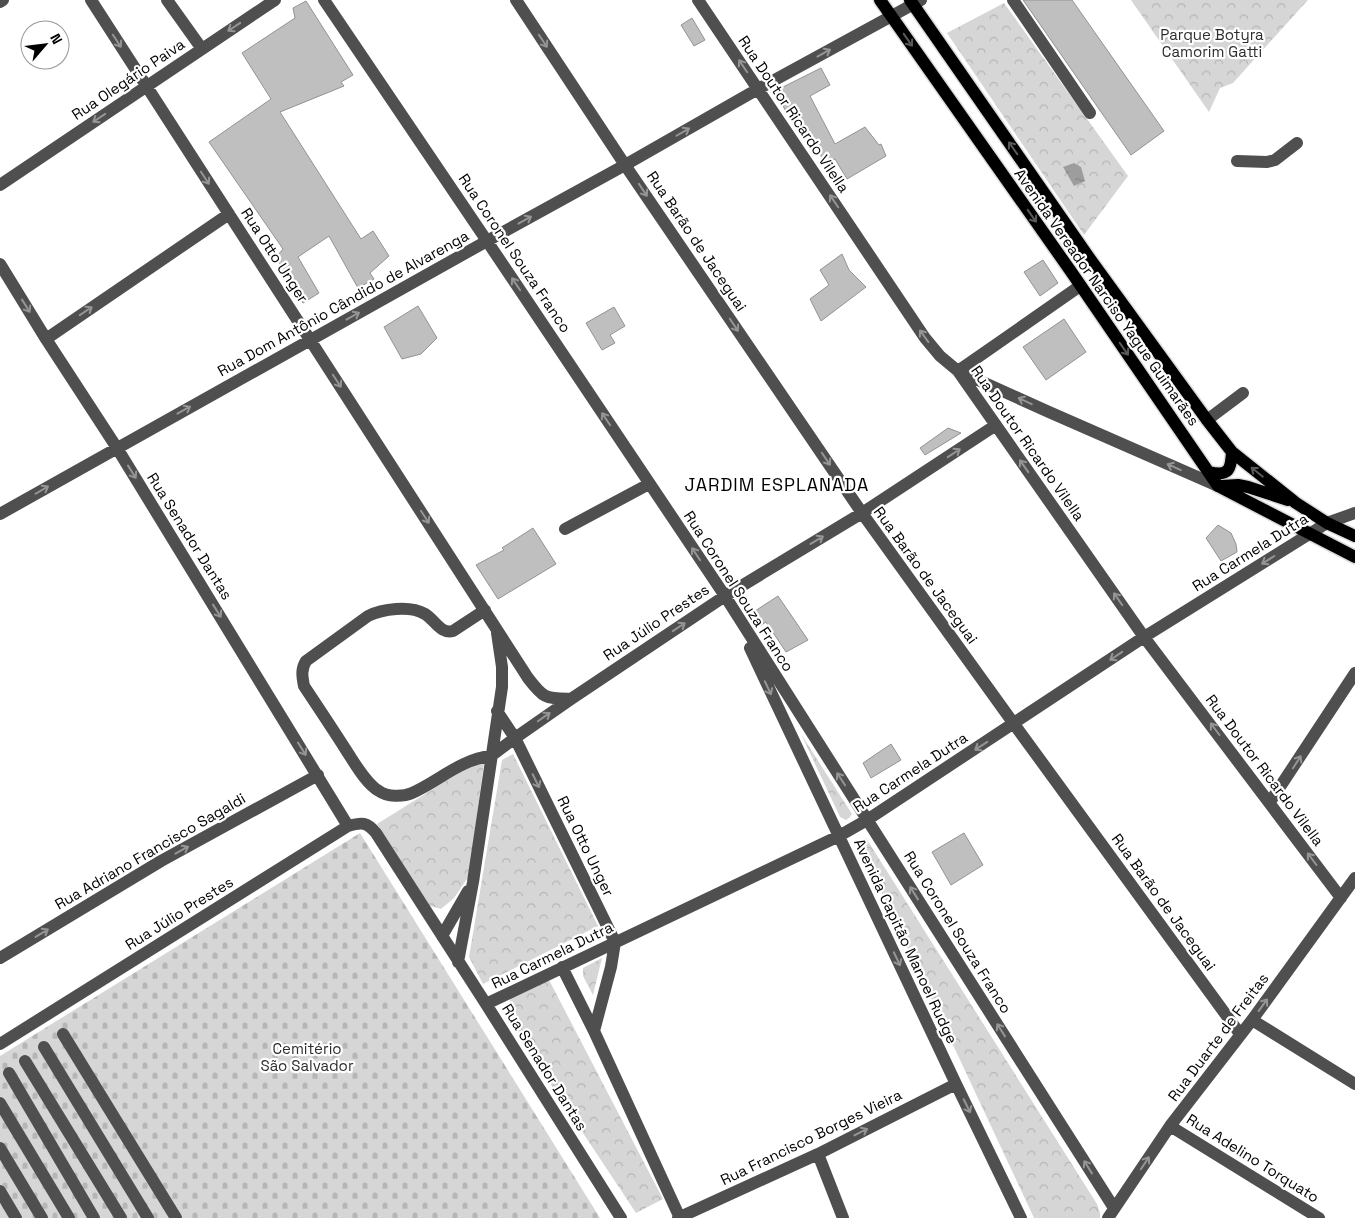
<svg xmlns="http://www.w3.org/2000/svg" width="1355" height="1218" viewBox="0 0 1355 1218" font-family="'Space Grotesk',sans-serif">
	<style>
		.cemetery { fill: url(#cemetery-stones) }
		.park { fill: url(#park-crowns) }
		.water { fill: url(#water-ripples) }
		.building { fill: #bfbfbf; stroke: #939393 }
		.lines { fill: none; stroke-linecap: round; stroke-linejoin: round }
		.major-casing { stroke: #dbdbdb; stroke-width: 15 }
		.minor { stroke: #4f4f4f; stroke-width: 12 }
		.major { stroke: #000; stroke-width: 12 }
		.oneway { stroke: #959595 }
		.oneway2 { stroke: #595959 }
		.labels { text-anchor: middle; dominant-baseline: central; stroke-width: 4.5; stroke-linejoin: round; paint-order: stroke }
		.park-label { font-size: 15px; fill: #2d2d2d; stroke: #fff }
		.street-label { font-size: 15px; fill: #000; stroke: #fff }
		.quarter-label { font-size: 18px; letter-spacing: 1px; fill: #000; stroke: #fff }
	</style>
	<defs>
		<pattern id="cemetery-stones" width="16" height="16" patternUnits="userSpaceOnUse" patternTransform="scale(1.25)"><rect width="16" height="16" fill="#d6d6d6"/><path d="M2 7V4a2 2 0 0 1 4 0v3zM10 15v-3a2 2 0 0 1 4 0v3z" fill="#b6b6b6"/></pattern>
		<pattern id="park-crowns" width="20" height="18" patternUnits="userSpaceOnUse" patternTransform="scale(1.25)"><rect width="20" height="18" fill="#d6d6d6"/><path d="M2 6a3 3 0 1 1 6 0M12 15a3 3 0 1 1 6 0" fill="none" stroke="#b6b6b6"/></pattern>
		<pattern id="water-ripples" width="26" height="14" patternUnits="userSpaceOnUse" patternTransform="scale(1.25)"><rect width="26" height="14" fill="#9d9d9d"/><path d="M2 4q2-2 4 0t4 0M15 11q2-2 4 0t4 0" fill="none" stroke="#858585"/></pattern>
	</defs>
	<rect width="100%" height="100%" fill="#fff"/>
	<path class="cemetery" d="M360,833L600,1218H0V1056Z"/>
	<path class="park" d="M1131,0H1308L1233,83L1220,88L1209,112Z
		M1004,3L1128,176L1084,235L947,33Z
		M801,734L852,814L849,818L846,820L840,817Z
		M513,754L598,926L483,984L469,957L502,760Z
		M478,761L484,763L469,876L454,898L441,909L430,906L377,824Z
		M866,838L1097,1204L1100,1213V1218H1034L858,842Z
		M602,958L593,995L583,976V968Z
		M549,980L663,1199L636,1213L524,1044L506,1010L511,998Z"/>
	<path class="water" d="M1074,163L1081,167L1085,181L1074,186L1063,167Z"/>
	<path class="building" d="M1023,0H1072L1164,131L1131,155Z
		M306,1L353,75L341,82L344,86L280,112L361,239L373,231L389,256L370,273L374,279L358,288L329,236L298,257L319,293L303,303L276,257L283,249L209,142L271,99L242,53L295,18L293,8Z
		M692,18L705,40L694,46L681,25Z
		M821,68L830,85L810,96L835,144L865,127L879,145L881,144L886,156L847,179L835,159L824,166L819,149L789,108L785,110L778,95L777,90Z
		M842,254L849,270L866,287L821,321L810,299L829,285L820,270Z
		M1043,260L1058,283L1040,296L1024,272Z
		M418,306L437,338L421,354L402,359L384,327Z
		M614,307L625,326L610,335L615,343L602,350L586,323Z
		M1064,319L1086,352L1046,380L1023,347Z
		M948,428L961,433L925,455L920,448Z
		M1218,525L1231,533L1236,544L1237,552L1221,561L1206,538Z
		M533,528L556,564L498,599L476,565L504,550L502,548Z
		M778,596L808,640L786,652L766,622L760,626L752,613Z
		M891,744L901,760L871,778L863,763Z
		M964,833L983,865L951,885L932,852Z"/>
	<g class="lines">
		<defs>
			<path id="major" d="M880,0L1072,273L1218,486L1355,557
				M910,0L1090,259L1207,420L1232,452L1296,503L1327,523L1355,536
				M1209,472C1229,477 1231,469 1232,452
				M1221,486L1238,485L1248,487L1288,500"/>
		</defs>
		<use href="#major" class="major-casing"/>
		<path class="minor" d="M91,0L528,678C544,699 545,698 571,699
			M167,0L202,49
			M324,0L487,241L725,596L1114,1208
			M516,0L625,165L862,513L1014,724L1240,1034
			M698,0L925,338L940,356L958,371L1144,637L1341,898
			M1013,0L1090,113
			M0,2L3,0
			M1237,161L1267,162L1275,160L1297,143
			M0,185L275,0
			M0,264L46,339L117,448L348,826
			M46,339L229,214
			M958,371L1049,412L1218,486
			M958,371L1080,286
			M1207,420L1243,393
			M0,514L487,241L625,165L758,89L921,0
			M565,529L649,484
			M485,610L453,631C440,634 435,620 425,614C410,605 382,609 368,616L306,661C301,669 302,676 304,686C318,707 332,728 346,750C354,762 366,784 379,791C387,797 403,797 412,793C439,781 461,759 491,756
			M750,648L956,1084L1021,1218
			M497,711L515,738L615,942L611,967L594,1031
			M491,756L515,738L571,699L725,596L862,513L996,425
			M1270,802L1355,673
			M442,936L468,891
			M0,958L161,861L318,775
			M458,962L473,882L502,687V667L497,633
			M562,967L594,1031L680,1218
			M486,1004L839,836L867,820L1144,637L1327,523L1355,513
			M1252,1020L1355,1084
			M63,1034L176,1218
			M0,1044L348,826C362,822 367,822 376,833L486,1004L621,1218
			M44,1047L148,1218
			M25,1061L121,1218
			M9,1073L94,1218
			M0,1103L69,1218
			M1170,1126L1319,1218
			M0,1148L42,1218
			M818,1154L843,1218
			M0,1191L16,1218
			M678,1218L818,1154L956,1084
			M1108,1218L1170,1126L1252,1020L1355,878"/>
		<use href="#major" class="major"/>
	</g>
	<defs><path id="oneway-shaft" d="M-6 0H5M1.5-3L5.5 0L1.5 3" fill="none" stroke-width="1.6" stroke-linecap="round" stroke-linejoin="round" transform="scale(1.25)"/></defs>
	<g class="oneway">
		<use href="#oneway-shaft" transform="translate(234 27) rotate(146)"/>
		<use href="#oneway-shaft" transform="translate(117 41) rotate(57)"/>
		<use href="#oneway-shaft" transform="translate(543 41) rotate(56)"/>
		<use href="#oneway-shaft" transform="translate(824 53) rotate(-29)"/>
		<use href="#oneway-shaft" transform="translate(743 66) rotate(-124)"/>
		<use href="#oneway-shaft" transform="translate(99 118) rotate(146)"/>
		<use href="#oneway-shaft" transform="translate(683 132) rotate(-30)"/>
		<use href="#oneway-shaft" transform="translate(205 178) rotate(57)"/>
		<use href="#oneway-shaft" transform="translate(643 190) rotate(56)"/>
		<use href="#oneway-shaft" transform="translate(834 201) rotate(-124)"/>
		<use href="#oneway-shaft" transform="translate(525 220) rotate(-29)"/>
		<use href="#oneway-shaft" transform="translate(516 284) rotate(-124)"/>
		<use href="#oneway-shaft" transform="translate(26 306) rotate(58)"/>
		<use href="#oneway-shaft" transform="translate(86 311) rotate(-34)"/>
		<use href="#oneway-shaft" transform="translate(353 316) rotate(-29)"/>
		<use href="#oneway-shaft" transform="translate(734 325) rotate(56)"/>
		<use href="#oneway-shaft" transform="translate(924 336) rotate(-126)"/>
		<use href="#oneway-shaft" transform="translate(337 381) rotate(57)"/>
		<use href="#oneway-shaft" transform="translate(1025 401) rotate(-155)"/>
		<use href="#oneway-shaft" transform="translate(184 410) rotate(-29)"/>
		<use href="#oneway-shaft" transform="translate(606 419) rotate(-124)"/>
		<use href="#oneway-shaft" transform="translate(954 453) rotate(-33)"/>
		<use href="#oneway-shaft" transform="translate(826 459) rotate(56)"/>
		<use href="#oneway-shaft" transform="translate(1024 466) rotate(-125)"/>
		<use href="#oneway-shaft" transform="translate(1174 467) rotate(-156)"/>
		<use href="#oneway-shaft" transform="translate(132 472) rotate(58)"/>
		<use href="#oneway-shaft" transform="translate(42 490) rotate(-30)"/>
		<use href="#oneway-shaft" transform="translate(425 517) rotate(57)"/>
		<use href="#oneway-shaft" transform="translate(817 540) rotate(-31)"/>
		<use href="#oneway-shaft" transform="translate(696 554) rotate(-124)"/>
		<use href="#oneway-shaft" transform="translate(1268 560) rotate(148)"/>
		<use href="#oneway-shaft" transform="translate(1118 599) rotate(-125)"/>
		<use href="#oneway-shaft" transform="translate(217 611) rotate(58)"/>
		<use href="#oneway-shaft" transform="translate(679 627) rotate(-34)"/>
		<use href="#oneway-shaft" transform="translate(1116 656) rotate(146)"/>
		<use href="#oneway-shaft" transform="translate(768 688) rotate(65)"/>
		<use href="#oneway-shaft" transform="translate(544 717) rotate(-35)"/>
		<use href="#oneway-shaft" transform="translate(1215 729) rotate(-127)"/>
		<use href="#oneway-shaft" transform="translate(981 746) rotate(147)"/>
		<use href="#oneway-shaft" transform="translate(302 749) rotate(58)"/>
		<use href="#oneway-shaft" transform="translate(1297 762) rotate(-57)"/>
		<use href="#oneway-shaft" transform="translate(841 779) rotate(-123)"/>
		<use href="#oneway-shaft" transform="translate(536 781) rotate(64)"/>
		<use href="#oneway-shaft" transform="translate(182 850) rotate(-29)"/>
		<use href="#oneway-shaft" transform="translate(1312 859) rotate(-127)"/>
		<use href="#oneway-shaft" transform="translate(914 893) rotate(-122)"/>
		<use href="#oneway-shaft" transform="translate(42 933) rotate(-31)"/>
		<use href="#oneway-shaft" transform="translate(897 959) rotate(65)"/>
		<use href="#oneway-shaft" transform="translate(1263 1005) rotate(-54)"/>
		<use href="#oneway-shaft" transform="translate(1001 1030) rotate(-122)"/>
		<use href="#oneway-shaft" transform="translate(967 1106) rotate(64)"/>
		<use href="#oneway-shaft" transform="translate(861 1132) rotate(-27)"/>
		<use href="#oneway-shaft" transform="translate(1145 1163) rotate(-56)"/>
		<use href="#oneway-shaft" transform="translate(1088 1167) rotate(-122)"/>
	</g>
	<g class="oneway2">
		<use href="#oneway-shaft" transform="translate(908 40) rotate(55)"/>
		<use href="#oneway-shaft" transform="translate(1013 148) rotate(-125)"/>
		<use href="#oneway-shaft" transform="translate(1032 216) rotate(55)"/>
		<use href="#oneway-shaft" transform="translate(1124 349) rotate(55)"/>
		<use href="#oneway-shaft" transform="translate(1257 472) rotate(-141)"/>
	</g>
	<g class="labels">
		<g class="park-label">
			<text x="1212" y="34">Parque Botyra<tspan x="1212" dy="17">Camorim Gatti</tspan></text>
			<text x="307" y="1048">Cemitério<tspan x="307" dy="17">São Salvador</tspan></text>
		</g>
		<g class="street-label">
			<text transform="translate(128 79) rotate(-34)">Rua Olegário Paiva</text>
			<text transform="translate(794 114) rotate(56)">Rua Doutor Ricardo Vilella</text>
			<text transform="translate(697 241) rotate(56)">Rua Barão de Jaceguai</text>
			<text transform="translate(515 253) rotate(56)">Rua Coronel Souza Franco</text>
			<text transform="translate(275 255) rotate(57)">Rua Otto Unger</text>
			<text transform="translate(1107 297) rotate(55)">Avenida Vereador Narciso Yague Guimarães</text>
			<text transform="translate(343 303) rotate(-29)">Rua Dom Antônio Cândido de Alvarenga</text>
			<text transform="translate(1028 443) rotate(55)">Rua Doutor Ricardo Vilella</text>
			<text transform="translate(190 536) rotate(58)">Rua Senador Dantas</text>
			<text transform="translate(1250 552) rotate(-32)">Rua Carmela Dutra</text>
			<text transform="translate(926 575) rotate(54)">Rua Barão de Jaceguai</text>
			<text transform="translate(739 591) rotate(57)">Rua Coronel Souza Franco</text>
			<text transform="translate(656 622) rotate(-34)">Rua Júlio Prestes</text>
			<text transform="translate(1265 770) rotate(53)">Rua Doutor Ricardo Vilella</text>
			<text transform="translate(910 772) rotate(-33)">Rua Carmela Dutra</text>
			<text transform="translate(586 846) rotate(64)">Rua Otto Unger</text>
			<text transform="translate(150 851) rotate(-30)">Rua Adriano Francisco Sagaldi</text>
			<text transform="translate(1164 902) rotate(54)">Rua Barão de Jaceguai</text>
			<text transform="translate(179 913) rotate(-32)">Rua Júlio Prestes</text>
			<text transform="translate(958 932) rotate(58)">Rua Coronel Souza Franco</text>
			<text transform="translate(906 941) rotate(65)">Avenida Capitão Manoel Rudge</text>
			<text transform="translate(552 955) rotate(-26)">Rua Carmela Dutra</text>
			<text transform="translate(1218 1037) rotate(-53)">Rua Duarte de Freitas</text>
			<text transform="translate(545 1067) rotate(58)">Rua Senador Dantas</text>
			<text transform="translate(811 1137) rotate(-26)">Rua Francisco Borges Vieira</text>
			<text transform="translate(1253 1158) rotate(32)">Rua Adelino Torquato</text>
		</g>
		<g class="quarter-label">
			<text x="777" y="484">JARDIM ESPLANADA</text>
		</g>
	</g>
	<g transform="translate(45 45) rotate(62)"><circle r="24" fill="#ffffff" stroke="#999999"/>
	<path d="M0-4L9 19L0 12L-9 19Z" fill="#000000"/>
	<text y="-8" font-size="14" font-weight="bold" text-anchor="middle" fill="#000000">N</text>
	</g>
</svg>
